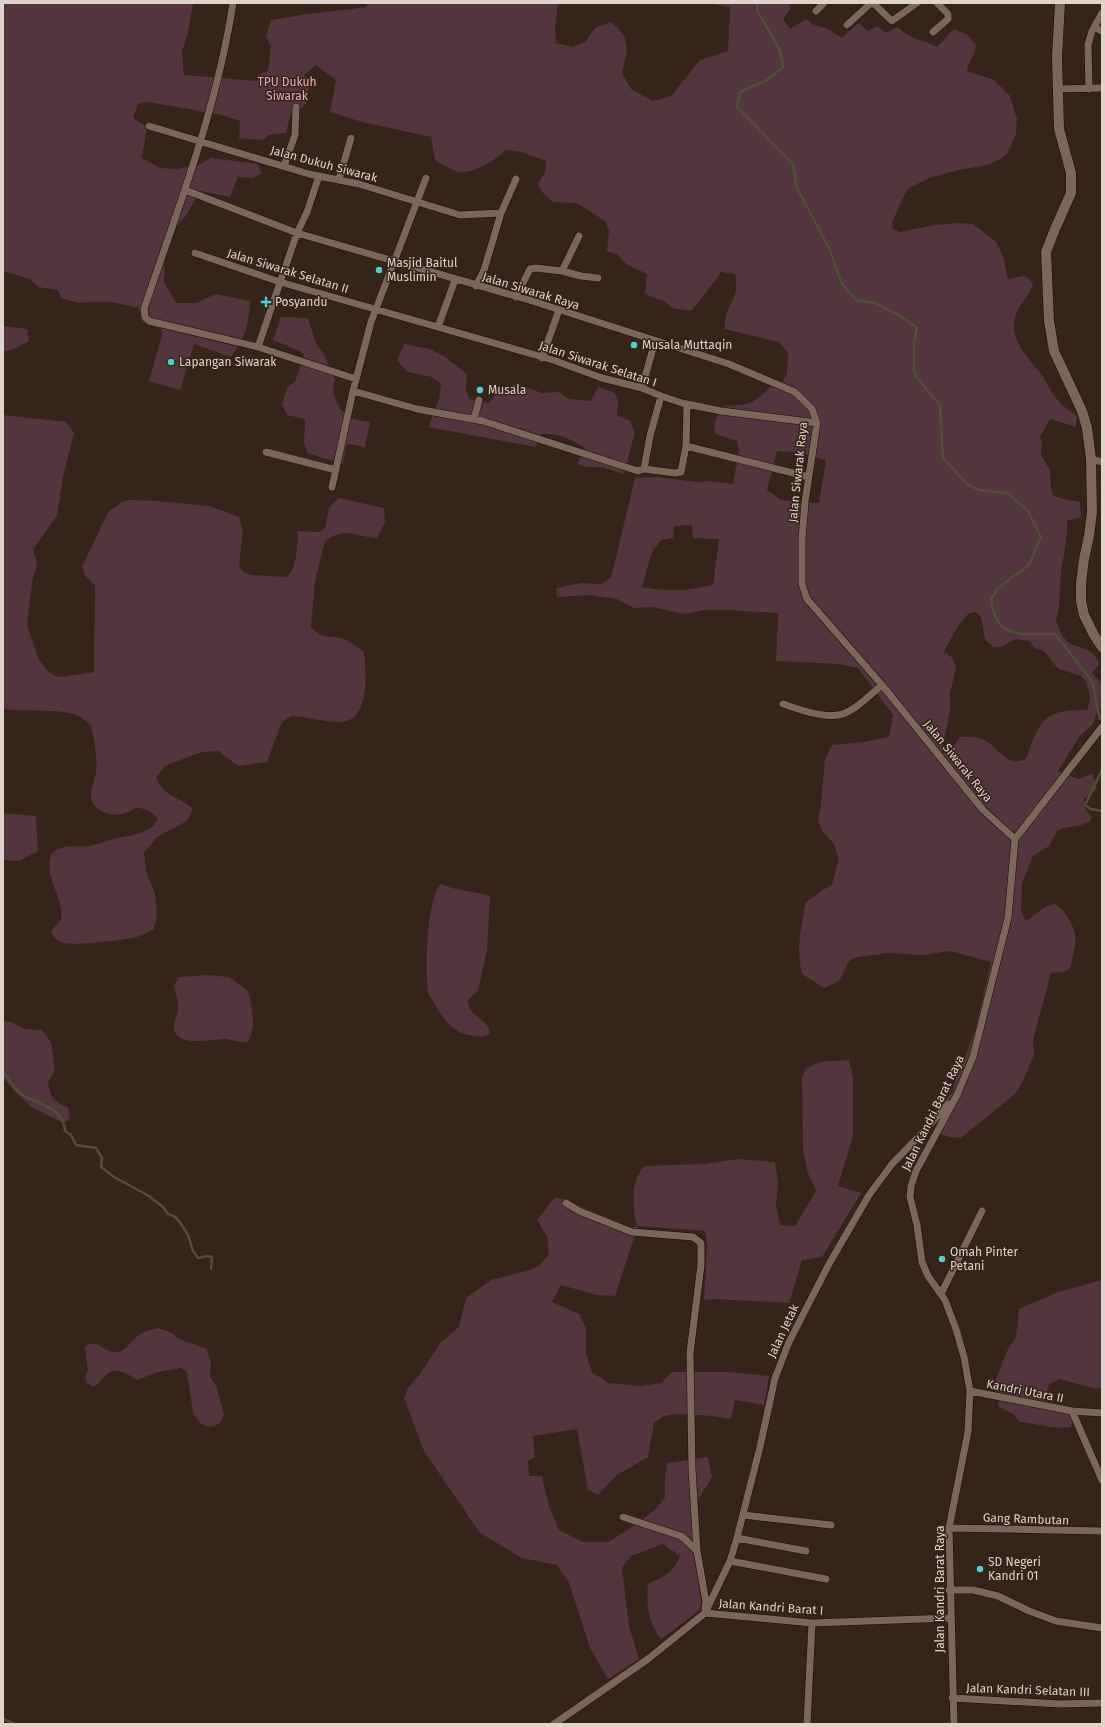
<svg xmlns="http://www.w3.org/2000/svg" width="1105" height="1727" viewBox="0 0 1105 1727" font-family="'Fira Sans',sans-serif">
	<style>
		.green { fill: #53353e; fill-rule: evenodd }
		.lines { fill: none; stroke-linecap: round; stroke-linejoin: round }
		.stream { stroke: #4d5033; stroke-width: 2.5 }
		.street-casing { stroke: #1b0d04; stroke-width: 8 }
		.secondary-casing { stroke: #1b0d04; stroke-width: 11 }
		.street { stroke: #7a675a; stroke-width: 7 }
		.secondary { stroke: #7a675a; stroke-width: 10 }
		.poi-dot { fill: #52cdcf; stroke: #342419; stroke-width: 1.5 }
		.labels { text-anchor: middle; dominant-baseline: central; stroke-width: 3; stroke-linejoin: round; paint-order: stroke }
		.park-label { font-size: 12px; fill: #e9abbc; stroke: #342419 }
		.street-label { font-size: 12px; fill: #ded4cc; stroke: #342419 }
		.poi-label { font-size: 12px; fill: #ded4cc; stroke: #342419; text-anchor: start }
	</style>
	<rect width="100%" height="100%" fill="#342419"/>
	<path class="green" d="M3,3H193L188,33L182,52L184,75L257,81V75L268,71L271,46L266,37L271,20L301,15L367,7L366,3H558L555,29L556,43L573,47L585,42L595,28L611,22C632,40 628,48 622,73L631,89L653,101L671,96L700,60L728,51L730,7L705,3H788L791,8L783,19L790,29L806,19L814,25L826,28L842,38L858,23L868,31L878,26L886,33L898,27C912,41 921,38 937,47L954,29L968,35L976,45C976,55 968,61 967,71L994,80L1010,96L1017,119L1016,134L1008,152L1002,158L988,165L959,170L929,178L909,188L905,194L892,222L893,229L900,232L934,225L958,223L973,224L996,242L1003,256L1008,279L1023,276L1030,279L1033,285C1029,297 1018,305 1015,318C1010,342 1028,357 1041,374C1047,382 1050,391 1056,398C1061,405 1070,411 1077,416L1076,427L1050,419L1040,437L1042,444L1041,455L1050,470L1051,488L1053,495L1063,499L1080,502L1081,517L1067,521C1068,540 1063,557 1061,574C1059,590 1061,606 1056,621C1059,627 1062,637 1067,641C1078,651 1092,644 1099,664L1092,673L1102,683V704L1096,715L1093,724L1080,736L1058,771L1079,779L1092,773L1097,789L1084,799C1084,808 1086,811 1092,817L1089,822L1079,826L1064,828L1057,831L1049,846L1033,856L1022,884L1021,911L1026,921L1045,907L1055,904C1061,908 1064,911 1068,918C1081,938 1074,947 1070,969L1063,972L1051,973L1033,1040L1034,1055L1023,1081L1015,1094L961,1138L950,1137L941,1134L939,1121L934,1113L953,1091L955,1080L975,1031L991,962L950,951L924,955L888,953L857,957L849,961L839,981L824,988L802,974C796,951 801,925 806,902L832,884L839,859L834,844L822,831L818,820L821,804L825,759L832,745L863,742L889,737L893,715L858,668L838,664L776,661L778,613L726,610H705L684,614L652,607L634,608L617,599L590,595L557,597L556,588L581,583L601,584L611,578L635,478L657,477L697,482L708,481L733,484L739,450L737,441L715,434L714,424L722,406C747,405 752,406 770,387L780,388L787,373L788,353L779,342L724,329C725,324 725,318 727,313C733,296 739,294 735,274L720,272L719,276L691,311L672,308L664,301L650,296L645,293L647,274L626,264L618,255L607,251L609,231L605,221L577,203L553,202L542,192L538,184L545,172L546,161L522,152L506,150C494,161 472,176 455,171C448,168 441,164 435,160L431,137L362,122L330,112L336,80L316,65L304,75L310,82L306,104L290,116L286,133L269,135L263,140L239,138L240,121L222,115L148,102L138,104L133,118L147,127L142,158L160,168L177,169L198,165L211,158L257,164L262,173L253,178L238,177L230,197L200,191L185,217L176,226L165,257L164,282L176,303H196L216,294L250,301C248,328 246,335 231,357L194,344L180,390L149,381L162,335L161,329L142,322L139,308L112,302H93L79,303L61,298L58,290L38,287L30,279L3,271ZM777,451L795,452L826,460L819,503L781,500L767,490ZM692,525L693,538L719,539L713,585C684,591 672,592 642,587L652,552L661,540L673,538L674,526ZM976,612L981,617L985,640L994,647H1001L1016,639L1030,641L1033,647L1045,652L1054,664L1059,669L1081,676L1085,681L1089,691L1090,701L1087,710C1042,709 1040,721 1026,759C1004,768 998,745 982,739C975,736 967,737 960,737L950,752L943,753L942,750L950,711V693L956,668L953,658L944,652L956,629L968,614Z
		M281,317L308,318L316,344L323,353L335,379L333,393L340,409L352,419L370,422L365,447L347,444L343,464L307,453L304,442L305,419L287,415L282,404L288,386L295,382L304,355L300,351L273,340Z
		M3,326L27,329L29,341L14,349L3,352Z
		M404,344L430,349L445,357L467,374L466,389L469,399L489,403L499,389L517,384L542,393L559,392L569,399L590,401L599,387L615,393L618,402L617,415L630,421L635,432L624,474L602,467H587L577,464L585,448C571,439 559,433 542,434L535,447L428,427L439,400L441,383L432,377L407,372L397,360Z
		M3,415L66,422L74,433L63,477L57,516L33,549L37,563L36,570L33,577L27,625L39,660L49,672L55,676L62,677L94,672L95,586L85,575L82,567L108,512L122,502L129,500L157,501L209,506L239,517L243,530L239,566L245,573L252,575L286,577C298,569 297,544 298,531L320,532L325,528L329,507L339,498L384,508L385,522L377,538C364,538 349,530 336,535C332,536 328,539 325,541L315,581L311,627C322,640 332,635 344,639C351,642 358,648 364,652C366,672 371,721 340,722C324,722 307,717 291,716L282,722L267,762L238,766L218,751L201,752L165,766L156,778C165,798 179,796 193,809L187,821L157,837L144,853L146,872L155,894L157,915L154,929C148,932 143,935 137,937C123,940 77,946 64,943C57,942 54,938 51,931L61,920C61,917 62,912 61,908C58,890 46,877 50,858C54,843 78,847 89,846C97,845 105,841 113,839C129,835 150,836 158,818C152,813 145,807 136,808C133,809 129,812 125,813C113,817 100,814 93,803C88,794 94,783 96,773C98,757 94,740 91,725C87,722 82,718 78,716C59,707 25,714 3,708Z
		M3,813L36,816L38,851L19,861L3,860Z
		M441,884C457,891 473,891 490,896L487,949L479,987L476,993L468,1000C466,1016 490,1018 490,1034C484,1038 476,1036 469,1035C452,1032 442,1017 434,1003C432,1000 429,996 428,993C425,972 426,898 441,884Z
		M207,975L229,977L248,991C252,1006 257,1029 247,1042C239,1043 233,1040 226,1039C212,1039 174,1049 174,1026C174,1021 177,1016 178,1011C179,1003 176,994 174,986L179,977Z
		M3,1020L12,1022L25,1029L42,1030L51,1042L55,1070L48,1082C51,1099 53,1100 68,1108L70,1119L63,1123L31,1107L3,1078Z
		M849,1060L853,1077V1136L838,1186L861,1193L822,1257L802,1260L789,1303L716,1299L704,1300L707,1246L705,1231L638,1226L615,1296L597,1295L561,1285L552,1302L579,1314L586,1328V1354L592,1372L608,1383L641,1386L661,1383L672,1372H728L769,1376L764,1405L735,1400L731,1419C713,1416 682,1412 664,1416C661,1417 657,1421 654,1423L648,1457L617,1475L598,1495L588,1490L577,1429L533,1436L535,1457L528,1461L529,1476H542L548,1503L559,1530L583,1542H608L629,1529L656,1509L665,1497V1478L667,1463L708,1457L712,1477L698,1500L692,1505V1528L701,1603L700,1610L661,1639C648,1622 646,1605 648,1584C663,1577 674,1573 680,1556L663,1544L631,1556L622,1568L629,1626L639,1659L608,1679L590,1648L569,1583L557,1565L522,1558L480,1533L424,1451L404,1398L408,1388L420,1374L441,1342L459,1327L466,1298L491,1280L530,1270L540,1265L549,1254L547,1237L537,1220L555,1197L566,1200L631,1228L637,1226C632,1206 630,1183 644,1166L705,1164L738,1159L775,1162L778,1183L776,1205L780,1225L795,1226L816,1191L807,1171L803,1148L802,1079L805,1069L820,1062Z
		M1102,1280V1389L1088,1387L1060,1379L1049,1384L1045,1401L1064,1405L1073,1420L1071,1427C1054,1430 1037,1423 1020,1422L1013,1414L999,1407L995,1381L1007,1351L1016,1337L1019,1309L1058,1292Z
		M159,1328L172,1333L177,1338L206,1349L211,1362L210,1376L217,1388L224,1415L221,1422L215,1426L208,1427L201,1424L193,1413L187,1372L181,1368L158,1372L137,1380C129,1375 118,1367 109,1373C103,1377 100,1383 94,1387L87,1383L85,1377L88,1370L85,1346C101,1338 103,1354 117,1352C127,1351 131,1340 139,1335C145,1331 152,1329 159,1328Z"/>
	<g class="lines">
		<path class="stream" d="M757,3L758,12L780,50L783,67L767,80L740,92L737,107L793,164L797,188L829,248L842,284L856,300L875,303L897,314L917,328L914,344V370L916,377L940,405L943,458L968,485L979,490L1007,493L1028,511L1041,537L1029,565L998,588L991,599C996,640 1021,634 1055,634L1092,681L1100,719
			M1102,770L1085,805L1091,809L1102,811
			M3,1073C10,1078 12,1087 18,1092C20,1094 24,1095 26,1097C42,1104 65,1111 65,1131L71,1135L76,1145L96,1148L102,1158L101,1167L114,1177L149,1196L163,1207L168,1214L174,1216L179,1221L188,1235L193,1251L198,1258L208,1256L212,1257L211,1269
			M3,1719L15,1724"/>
		<defs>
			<path id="street" d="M233,3C217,109 178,208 144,309L145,317L149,321L258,347L356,379
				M873,3L892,21L917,3
				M816,11L824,3
				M847,25L871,3
				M1094,27L1102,31
				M933,32L948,19V14L937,3
				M1057,89L1102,88
				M1089,89L1088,45L1092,31L1102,13
				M149,126L309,174L359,184L460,215L501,213
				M284,166L295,135L296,107
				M339,179L351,138
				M185,190L297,233L529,300L729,364L795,392L812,409L817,423L805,502L802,539V584L807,599L882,685L983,810L1015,839
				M195,253L280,282L553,360L602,378L642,388L661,396L682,403L721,411L817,423
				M562,271L581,276L598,278
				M476,286L484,270L501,213L516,179
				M516,297L530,269L536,268L562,271L579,236
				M438,327L455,280
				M258,347L297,233L307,212L319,176
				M542,358L559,310
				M642,388L655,341
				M353,391L417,409L483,421L638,471L644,469L650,436L661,396
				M474,419L479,400
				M686,446L809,477
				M266,452L336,470
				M1091,459L1102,462
				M644,469L675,473L681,472L686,446L687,404
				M332,487L353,391L371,322L426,178
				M783,704C798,709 822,718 838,715C853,713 871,694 882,685
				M1015,839L1102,727
				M566,1203L579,1211L632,1232L693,1237L701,1243V1265L690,1353L692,1469L697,1551
				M941,1294L982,1211
				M970,1391L1072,1411L1102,1480
				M1072,1411L1102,1413
				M743,1515L831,1525
				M623,1517L681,1536L689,1543L697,1551L706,1602L705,1609
				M949,1528L1102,1531
				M737,1538L806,1551
				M730,1561L826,1579
				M949,1590H973L998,1596L1029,1611L1056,1621L1102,1628
				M705,1613L730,1561L737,1538L760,1447L775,1378L789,1342L829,1264L869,1195L892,1164L928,1127L948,1104
				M952,1698L1060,1704L1102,1703
				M554,1724L648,1659L705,1613L812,1623L950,1618
				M807,1724L812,1623
				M954,1724L949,1528L968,1432L970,1391L964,1357L956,1329L945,1300L928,1276L922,1262L917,1225L910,1197L911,1186L916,1171L957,1095L973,1057L1008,918L1015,839"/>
			<path id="secondary" d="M1060,3L1057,57L1059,129L1071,173V193L1055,229L1046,252L1049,321L1054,351L1082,411L1087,428L1091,459L1092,512L1089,536L1084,559L1081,583V601L1084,615L1094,635L1102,647"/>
		</defs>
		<use href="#street" class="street-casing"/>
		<use href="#secondary" class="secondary-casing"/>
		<use href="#street" class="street"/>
		<use href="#secondary" class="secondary"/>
	</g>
	<g class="poi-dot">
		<circle cx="379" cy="270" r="4"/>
		<path d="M264 296h4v4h4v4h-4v4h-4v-4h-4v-4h4z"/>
		<circle cx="634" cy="345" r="4"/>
		<circle cx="171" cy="362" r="4"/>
		<circle cx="480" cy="390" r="4"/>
		<circle cx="942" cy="1259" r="4"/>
		<circle cx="980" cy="1569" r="4"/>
	</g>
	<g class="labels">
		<g class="park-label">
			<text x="287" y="82">TPU Dukuh<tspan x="287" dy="14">Siwarak</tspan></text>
		</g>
		<g class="street-label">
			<text transform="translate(324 164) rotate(15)">Jalan Dukuh Siwarak</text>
			<text transform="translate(288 271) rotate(17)">Jalan Siwarak Selatan II</text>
			<text transform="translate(531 291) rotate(17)">Jalan Siwarak Raya</text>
			<text transform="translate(598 364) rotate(18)">Jalan Siwarak Selatan I</text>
			<text transform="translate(798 472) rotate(-84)">Jalan Siwarak Raya</text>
			<text transform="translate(958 761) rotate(51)">Jalan Siwarak Raya</text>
			<text transform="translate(933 1113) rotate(-64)">Jalan Kandri Barat Raya</text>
			<text transform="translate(783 1331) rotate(-65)">Jalan Jetak</text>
			<text transform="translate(1025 1391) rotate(11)">Kandri Utara II</text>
			<text transform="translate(1026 1519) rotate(2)">Gang Rambutan</text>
			<text transform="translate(940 1589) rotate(-90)">Jalan Kandri Barat Raya</text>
			<text transform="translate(771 1607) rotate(4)">Jalan Kandri Barat I</text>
			<text transform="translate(1028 1690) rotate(2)">Jalan Kandri Selatan III</text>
		</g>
		<g class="poi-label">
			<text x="387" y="263">Masjid Baitul<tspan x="387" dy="14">Muslimin</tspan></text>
			<text x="275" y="302">Posyandu</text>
			<text x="642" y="345">Musala Muttaqin</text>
			<text x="179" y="362">Lapangan Siwarak</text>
			<text x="488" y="390">Musala</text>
			<text x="950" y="1252">Omah Pinter<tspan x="950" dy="14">Petani</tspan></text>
			<text x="988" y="1562">SD Negeri<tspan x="988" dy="14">Kandri 01</tspan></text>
		</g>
	</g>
	<rect width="1105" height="1727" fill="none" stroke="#ded4cc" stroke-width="8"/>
</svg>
